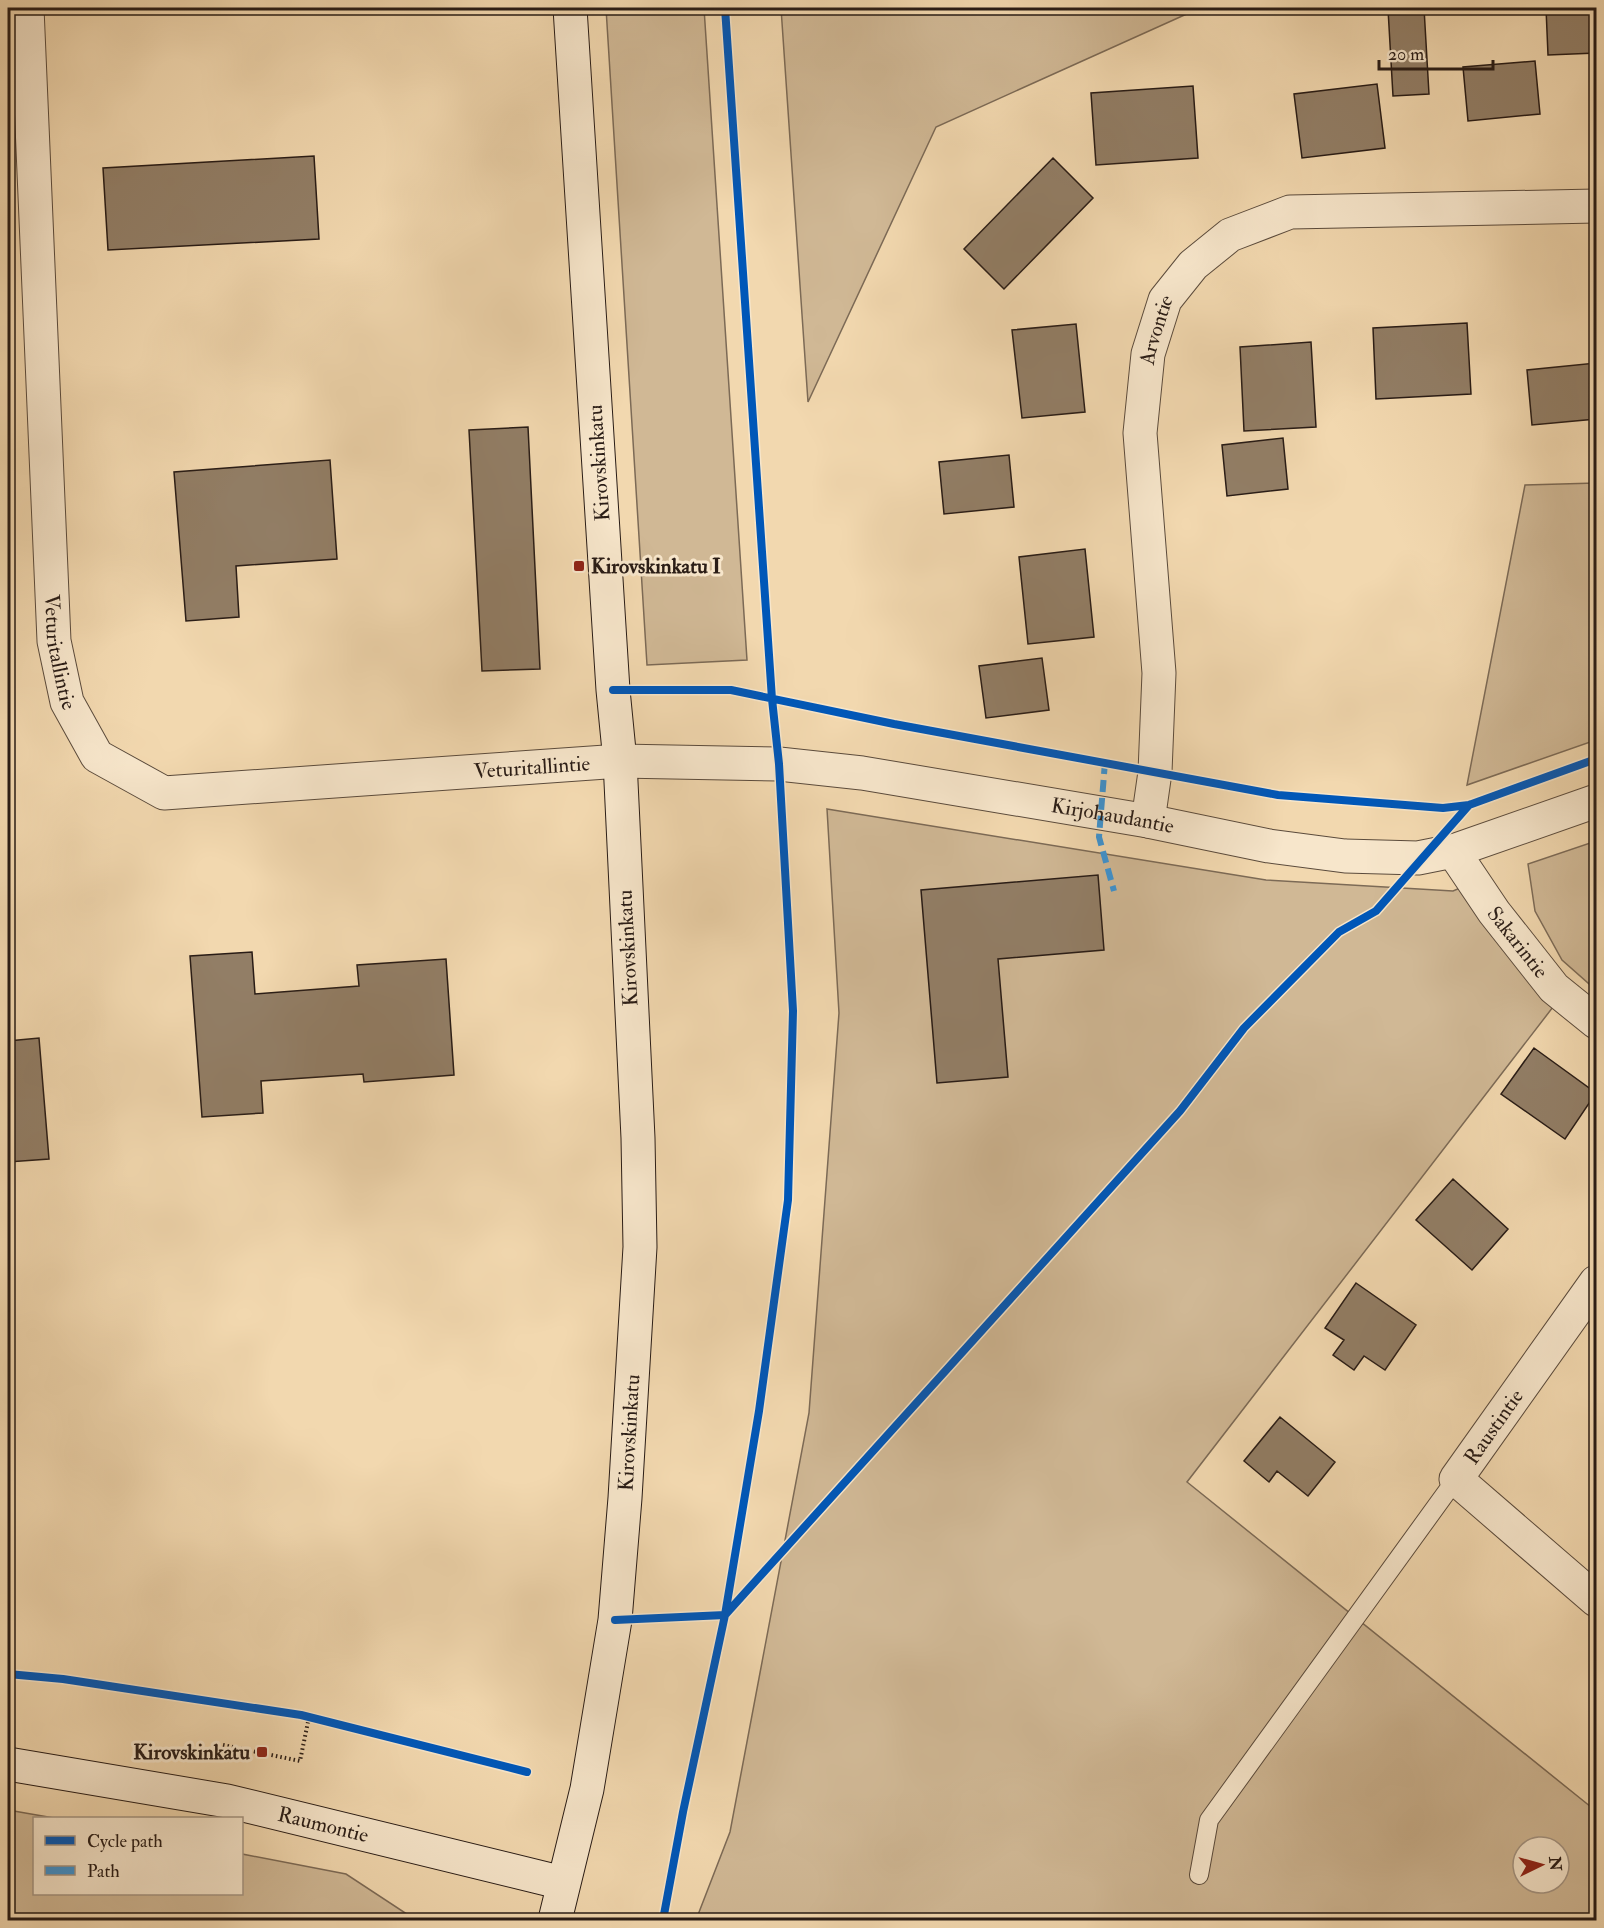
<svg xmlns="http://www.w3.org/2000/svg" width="1604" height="1928" viewBox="0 0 1604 1928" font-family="'IM FELL Double Pica',serif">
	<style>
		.green { fill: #d0b895; stroke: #7c6a56; stroke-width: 1.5; fill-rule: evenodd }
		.building { fill: #927e66; stroke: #291c16; stroke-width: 1.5 }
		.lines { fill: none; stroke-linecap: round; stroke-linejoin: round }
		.lane-casing { stroke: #5b4b3c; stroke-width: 20 }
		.street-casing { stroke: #5b4b3c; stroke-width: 35 }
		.secondary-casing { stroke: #291c16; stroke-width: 35 }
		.path { stroke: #291c16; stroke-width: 4; stroke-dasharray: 1.5 3; stroke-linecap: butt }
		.lane { stroke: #f7e6cb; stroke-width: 18 }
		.street { stroke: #f7e6cb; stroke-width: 33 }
		.secondary { stroke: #f7e6cb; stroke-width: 33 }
		.quiet { stroke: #3c94d4; stroke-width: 6; stroke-dasharray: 12 6; stroke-linecap: butt }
		.cycleway-casing { stroke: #f7e6cb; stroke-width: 11 }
		.cycleway { stroke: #0057b8; stroke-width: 8 }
		.poi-dot { fill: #8f2418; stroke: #f7e6cb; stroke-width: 2 }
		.labels { text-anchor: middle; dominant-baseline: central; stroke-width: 6; stroke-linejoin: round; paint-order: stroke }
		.street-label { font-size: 21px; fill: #291c16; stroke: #f7e6cb }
		.poi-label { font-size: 21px; font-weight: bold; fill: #291c16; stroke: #f7e6cb; text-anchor: start }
	</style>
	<rect width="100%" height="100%" fill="#f2d8af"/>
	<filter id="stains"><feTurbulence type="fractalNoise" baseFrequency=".00333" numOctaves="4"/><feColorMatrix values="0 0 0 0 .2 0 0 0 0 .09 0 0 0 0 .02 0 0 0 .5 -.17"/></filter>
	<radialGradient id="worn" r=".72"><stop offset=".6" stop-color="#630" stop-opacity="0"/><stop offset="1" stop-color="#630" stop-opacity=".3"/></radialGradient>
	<path class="green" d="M606,8H704L747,660L647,665Z
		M781,8H1200L936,127L808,402Z
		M1596,483V740L1467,785L1525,485Z
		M827,809L1266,880L1453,891L1472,883L1553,1007L1187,1482L1596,1811V1920H696L730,1832L809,1413L839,1013ZM1523,1847H1559V1883H1523Z
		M1596,841V990L1562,960L1535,911L1528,864Z
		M8,1810L54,1818H34V1894H242V1854L346,1874L416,1920H8Z"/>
	<path class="building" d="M1424,8L1429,94L1393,96L1388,9Z
		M1546,8H1594L1596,53L1548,55Z
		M1535,61L1540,114L1468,121L1463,67Z
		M1377,84L1385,148L1302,158L1294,94Z
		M1193,86L1198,158L1096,165L1091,93Z
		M314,156L319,239L108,250L103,168Z
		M1053,158L1093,198L1004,289L964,249Z
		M1596,265V323L1591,266Z
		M1467,323L1471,394L1376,399L1373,328Z
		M1076,324L1085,412L1022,418L1012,330Z
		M1311,342L1316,427L1244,431L1240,347Z
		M1596,363V419L1532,425L1527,370Z
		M528,427L540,669L482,671L469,430Z
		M1283,438L1288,489L1227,496L1222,445Z
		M1009,455L1014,507L944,514L939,462Z
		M330,460L337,559L236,566L239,617L186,621L174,472Z
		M1085,549L1094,637L1028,644L1019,557Z
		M1042,658L1049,710L986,718L979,666Z
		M1098,875L1104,950L998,959L1008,1077L937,1083L921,890Z
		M252,952L255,994L359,986L357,965L446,959L454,1075L364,1082L363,1074L261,1081L263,1113L202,1117L190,956Z
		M39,1038L49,1159L8,1162V1041Z
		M1534,1048L1596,1093L1565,1139L1501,1094Z
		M1453,1179L1508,1229L1472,1270L1416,1220Z
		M1356,1283L1416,1325L1385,1370L1364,1356L1354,1370L1333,1355L1344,1340L1325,1328Z
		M1280,1417L1335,1462L1308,1496L1277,1471L1269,1482L1244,1461Z"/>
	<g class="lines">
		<defs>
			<path id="lane" d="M1199,1875L1209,1820L1456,1479"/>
			<g id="street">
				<path id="s1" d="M27,8L54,641L67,702L97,756L164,793L620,761L779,764L862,773L1148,821L1269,846L1345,856L1418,858L1453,851L1596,801"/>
				<path id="s2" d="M1148,821L1155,772L1159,673L1140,433L1148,354L1165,300L1193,265L1230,235L1290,212L1596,206"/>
				<path id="s3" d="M1453,851L1494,912L1554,988L1596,1022"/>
				<path d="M1596,1282L1456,1479L1596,1600"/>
			</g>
			<g id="secondary">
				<path id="s4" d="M8,1764L227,1801L563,1883"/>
				<path id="s5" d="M555,1920L587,1789L615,1620L625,1498L640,1247L638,1138L620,761L613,690L570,8"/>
			</g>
		</defs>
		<use href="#lane" class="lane-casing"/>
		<use href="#street" class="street-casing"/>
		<use href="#secondary" class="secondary-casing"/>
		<path class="path" d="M223,1745L300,1761L309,1717"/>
		<use href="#lane" class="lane"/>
		<use href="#street" class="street"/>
		<use href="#secondary" class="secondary"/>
		<path class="quiet" d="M1105,762L1099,837L1114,891"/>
		<defs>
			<path id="cycleway" d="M613,690H731L894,724L1278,795L1443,808L1469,805L1596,759
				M615,1620L725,1615L1180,1111L1244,1028L1339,932L1376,911L1469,805
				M8,1674L63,1679L301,1715L527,1772
				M663,1920L683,1812L725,1615L759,1411L788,1200L793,1011L779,764L772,699L725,8"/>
		</defs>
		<use href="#cycleway" class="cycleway-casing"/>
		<use href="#cycleway" class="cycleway"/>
	</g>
	<g class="poi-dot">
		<rect x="573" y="560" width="12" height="12" rx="3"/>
		<rect x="256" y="1746" width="12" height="12" rx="3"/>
	</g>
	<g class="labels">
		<g class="street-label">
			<text stroke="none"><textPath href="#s2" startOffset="494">Arvontie</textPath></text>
			<text transform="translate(599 463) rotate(-94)">Kirovskinkatu</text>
			<text stroke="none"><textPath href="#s1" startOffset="645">Veturitallintie</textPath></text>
			<text stroke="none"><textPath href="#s1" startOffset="1203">Veturitallintie</textPath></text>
			<text stroke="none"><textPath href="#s1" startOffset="1788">Kirjohaudantie</textPath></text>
			<text stroke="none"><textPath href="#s3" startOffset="112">Sakarintie</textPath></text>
			<text transform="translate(628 948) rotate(-93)">Kirovskinkatu</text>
			<text transform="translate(1494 1427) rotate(-55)">Raustintie</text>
			<text stroke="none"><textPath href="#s5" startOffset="494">Kirovskinkatu</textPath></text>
			<text stroke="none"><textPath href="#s4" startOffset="321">Raumontie</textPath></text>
		</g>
		<g class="poi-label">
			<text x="591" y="566">Kirovskinkatu I</text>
			<text x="250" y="1752" text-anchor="end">Kirovskinkatu</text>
		</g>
	</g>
	<rect width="1604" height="1928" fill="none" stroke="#f2d8af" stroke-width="30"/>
	<rect x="9" y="9" width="1586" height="1910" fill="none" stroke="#291c16" stroke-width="3"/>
	<rect x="15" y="15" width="1574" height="1898" fill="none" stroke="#291c16" stroke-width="1.5"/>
	<rect x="33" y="1817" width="210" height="78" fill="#f7e6cb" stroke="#a59583" stroke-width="1.5"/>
	<rect x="45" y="1836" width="30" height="9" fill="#0057b8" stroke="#a59583" stroke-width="1.5"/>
	<text x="87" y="1847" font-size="18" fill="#291c16">Cycle path</text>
	<rect x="45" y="1866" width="30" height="9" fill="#3c94d4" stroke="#a59583" stroke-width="1.5"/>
	<text x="87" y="1877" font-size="18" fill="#291c16">Path</text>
	<g transform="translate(1541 1865) rotate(85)"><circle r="28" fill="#f7e6cb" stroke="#a59583" stroke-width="1.5"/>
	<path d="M0-4.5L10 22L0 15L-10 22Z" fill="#8f2418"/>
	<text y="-9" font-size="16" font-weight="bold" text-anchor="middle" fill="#291c16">N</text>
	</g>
	<path d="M1379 60v9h114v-9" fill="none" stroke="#291c16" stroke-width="3"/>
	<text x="1388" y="60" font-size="18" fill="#291c16" stroke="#f7e6cb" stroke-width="4.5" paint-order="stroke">20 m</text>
	<rect width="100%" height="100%" filter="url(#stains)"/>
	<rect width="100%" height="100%" fill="url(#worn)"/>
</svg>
